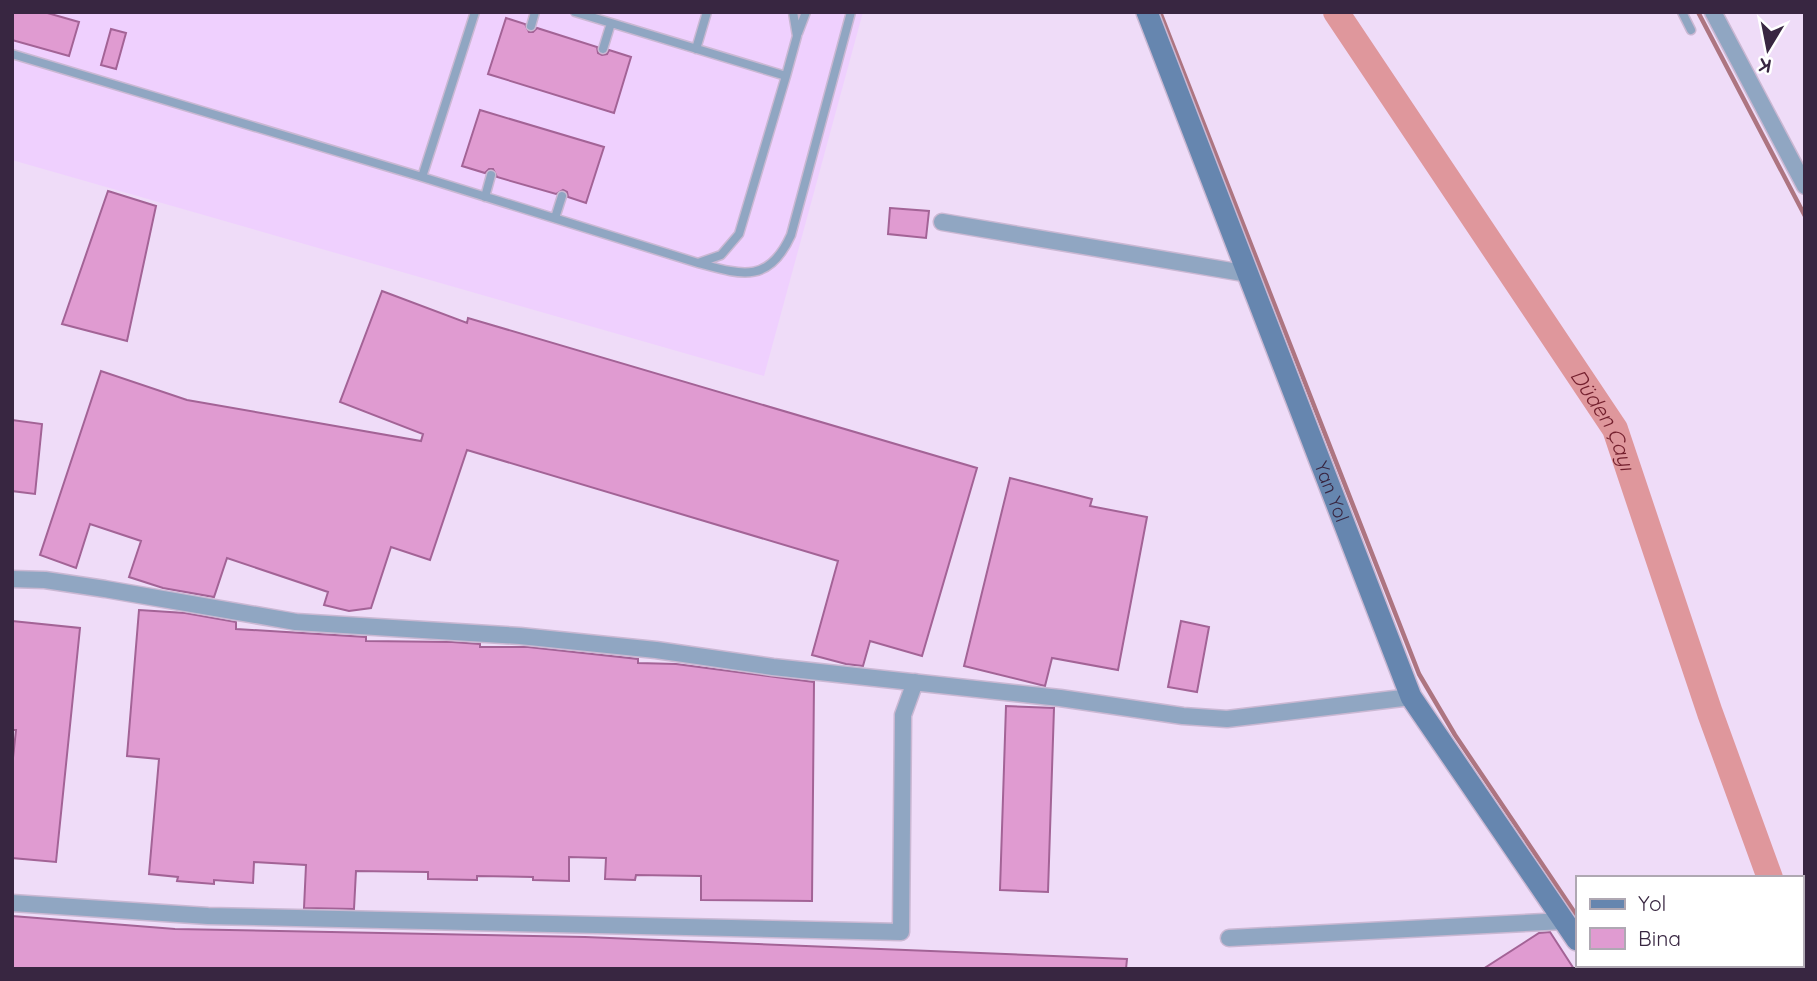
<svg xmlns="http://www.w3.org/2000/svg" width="1817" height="981" viewBox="0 0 1817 981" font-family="Quicksand,sans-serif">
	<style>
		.built { fill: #efd0fe }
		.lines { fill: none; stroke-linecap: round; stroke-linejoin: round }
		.stream { stroke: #ad7581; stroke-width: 4.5 }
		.river { stroke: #df979c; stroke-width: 26 }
		.building { fill: #e09bd1; stroke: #a36396; stroke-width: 2 }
		.lane-casing { stroke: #cab8d3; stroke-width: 11 }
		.street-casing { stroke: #cab8d3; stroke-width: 19 }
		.secondary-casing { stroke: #cab8d3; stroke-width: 24 }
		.lane { stroke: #90a6c2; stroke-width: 8 }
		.street { stroke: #90a6c2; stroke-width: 16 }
		.secondary { stroke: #6686af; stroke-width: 21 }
		.labels { text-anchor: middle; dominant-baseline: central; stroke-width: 5; stroke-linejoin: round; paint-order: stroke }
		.street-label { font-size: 19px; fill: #382641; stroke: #fff }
		.water-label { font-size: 21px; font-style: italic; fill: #731f2d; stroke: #fff }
	</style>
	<rect width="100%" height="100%" fill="#efdcf8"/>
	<path class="built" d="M12,12H863L764,376L12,160Z"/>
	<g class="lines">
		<path class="stream" d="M1160,12L1419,674L1455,735L1577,916
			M1698,12L1805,216
			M1610,965L1613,969"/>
		<g class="river">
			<path id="s1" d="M1336,12L1615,429L1710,713L1770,878"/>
			<path d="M1801,942L1805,949"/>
		</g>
	</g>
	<path class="building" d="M12,12H44L79,22L69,56L12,40Z
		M506,18L525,24L529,32H533L537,28L597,47L598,53L602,55L607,54L609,50L631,57L614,113L488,74Z
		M111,29L126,33L116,69L101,65Z
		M480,110L604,147L586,203L568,197L567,192L563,190L556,194L497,177L493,169H489L485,173L462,166Z
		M108,191L156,206L127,341L62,324Z
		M890,208L929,211L926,238L888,234Z
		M382,291L467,323L468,318L977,468L922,656L870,641L863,666L846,664L812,655L838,561L467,450L430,560L391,547L371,608L349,611L324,605L328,592L227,558L214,597L163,588L129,577L141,541L90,524L76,568L40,555L101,371L187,400L421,441L423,434L340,402Z
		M12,420L42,424L35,494L12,491Z
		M1010,478L1092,499L1090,506L1147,517L1118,670L1052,658L1045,686L964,666Z
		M139,610L185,613L236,622V629L366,637V641L452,642L480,644V647H528L638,659V663L676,664L814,682L812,901L701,900V876L636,875L635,880L605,879L606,858L569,857V881L533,880V877L477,876V880L428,879V872L356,871L354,909L304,908L306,865L254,862L253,883L214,880V884L177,881L178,877L149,874L159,759L127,756Z
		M12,621L80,628L56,862L12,858V767L16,730H12Z
		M1181,621L1209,627L1197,692L1168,687Z
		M1006,706L1054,708L1048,892L1000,890Z
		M12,916L175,929L585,937L1127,959L1126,969H12Z
		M1550,932L1574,969H1483L1539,933Z"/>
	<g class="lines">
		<defs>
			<path id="lane" d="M1682,12L1691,30
				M531,26L535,12
				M798,33L806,12
				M603,49L611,23
				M696,49L707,12
				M12,54L422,177L698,263L721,255L739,234L786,76L575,12
				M786,76L797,36L793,12
				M422,177L475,12
				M485,197L491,175
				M555,218L562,196
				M698,263C742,275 769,284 791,235L851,12"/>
			<path id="street" d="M1713,12L1805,186
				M942,222L1249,274
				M12,579L45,580L105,589L296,622L520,636L656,650L773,667L1060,698L1183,716L1227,719L1411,697
				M12,903L208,916L901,932L903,715L915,682
				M1229,938L1565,921"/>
			<g id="secondary">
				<path id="s2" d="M1147,12L1411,697L1577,940"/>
				<path d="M1594,965L1596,969"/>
			</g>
		</defs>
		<use href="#lane" class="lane-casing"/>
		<use href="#street" class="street-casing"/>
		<use href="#secondary" class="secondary-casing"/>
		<use href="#lane" class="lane"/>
		<use href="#street" class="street"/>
		<use href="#secondary" class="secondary"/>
	</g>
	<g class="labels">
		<g class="street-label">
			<text stroke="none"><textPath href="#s2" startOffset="514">Yan Yol</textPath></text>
		</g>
		<g class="water-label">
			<text stroke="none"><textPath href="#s1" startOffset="488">Düden Çayı</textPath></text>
		</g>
	</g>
	<rect width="1817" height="981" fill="none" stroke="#382641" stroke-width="28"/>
	<rect x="1576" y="876" width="228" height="91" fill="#ffffff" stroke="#afa8b3" stroke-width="2"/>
	<rect x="1590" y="899" width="35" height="10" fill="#6686af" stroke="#afa8b3" stroke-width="2"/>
	<text x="1638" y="911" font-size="21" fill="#382641">Yol</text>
	<rect x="1590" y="928" width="35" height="21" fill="#e09bd1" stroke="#afa8b3" stroke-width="2"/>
	<text x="1638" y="946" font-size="21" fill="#382641">Bina</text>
	<g transform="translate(1768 49) rotate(190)" stroke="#ffffff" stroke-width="5" paint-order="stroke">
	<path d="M0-5L12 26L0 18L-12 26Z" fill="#382641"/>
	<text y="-10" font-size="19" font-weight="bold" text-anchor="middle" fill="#382641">K</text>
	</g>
</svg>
